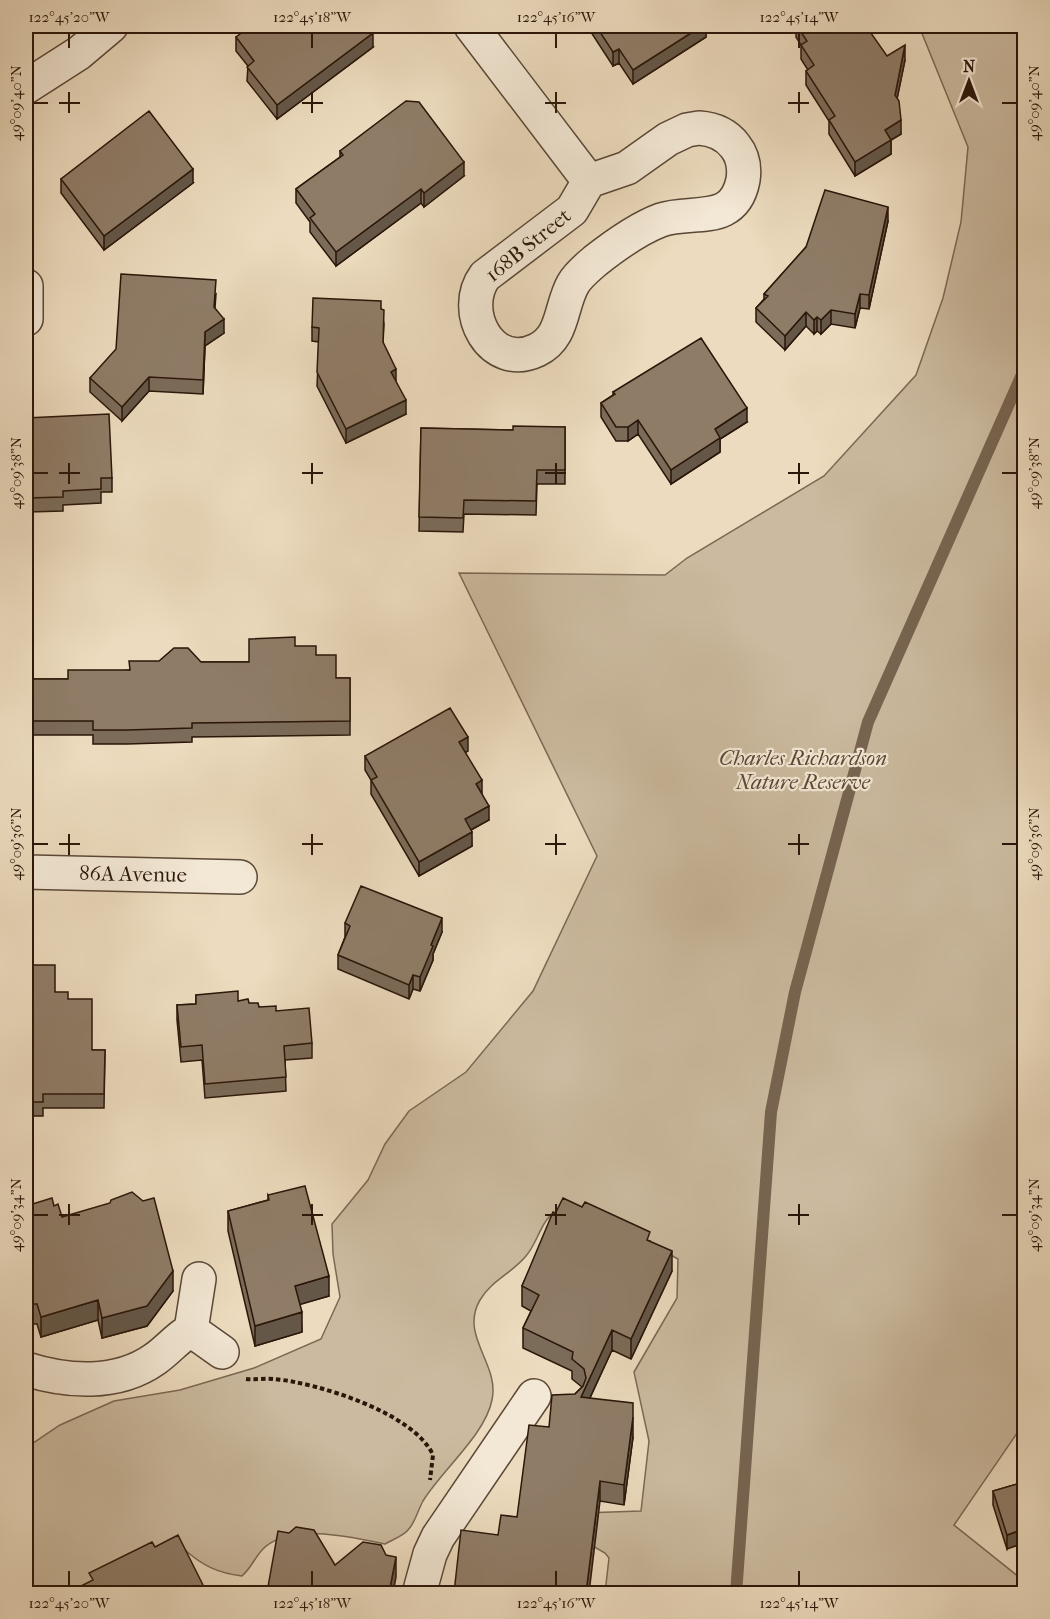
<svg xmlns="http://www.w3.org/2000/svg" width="1050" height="1619" viewBox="0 0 1050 1619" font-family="'IM FELL French Canon',serif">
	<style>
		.green { fill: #cbba9f; stroke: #7b6854; stroke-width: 1.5 }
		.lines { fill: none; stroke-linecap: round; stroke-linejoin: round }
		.stream { stroke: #776450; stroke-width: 12 }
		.minor-casing { stroke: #5b4736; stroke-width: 36 }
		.path { stroke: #2b1609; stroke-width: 4; stroke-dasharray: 4.5 3; stroke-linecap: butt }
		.minor { stroke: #f3e8d5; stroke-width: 33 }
		.wall { fill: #7b6b59; stroke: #2b1609; stroke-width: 1.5 }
		.shaded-wall { fill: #645748; stroke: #2b1609; stroke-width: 1.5 }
		.building { fill: #8f7c67; stroke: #2b1609; stroke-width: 1.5 }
		.ticks { fill: none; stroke: #2b1609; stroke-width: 2 }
		.labels { text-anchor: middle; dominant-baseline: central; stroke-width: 4.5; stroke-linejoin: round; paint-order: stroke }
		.street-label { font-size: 21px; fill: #2b1609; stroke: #f3e8d5 }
		.park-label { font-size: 21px; font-style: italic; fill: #5b4736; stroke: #f3e8d5 }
		.neatline { fill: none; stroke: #2b1609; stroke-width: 2 }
		.ticks-label { font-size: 15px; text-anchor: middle; fill: #2b1609 }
	</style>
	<rect width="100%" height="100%" fill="#ecdbbe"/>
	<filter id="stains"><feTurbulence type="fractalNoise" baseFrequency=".00333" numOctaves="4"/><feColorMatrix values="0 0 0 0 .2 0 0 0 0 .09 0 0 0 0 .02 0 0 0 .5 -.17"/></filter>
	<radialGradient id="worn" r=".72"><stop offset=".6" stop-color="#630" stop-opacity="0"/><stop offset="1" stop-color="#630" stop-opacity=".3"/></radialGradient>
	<path class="green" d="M919,26H1024V1423L954,1525L1024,1581V1593H605L609,1558L605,1553L584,1541L582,1513L641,1511L649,1441L634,1372L677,1298L678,1259L656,1247L560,1209C541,1217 539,1241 526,1256C512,1273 491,1281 480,1300C459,1336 500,1364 492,1400C485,1435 442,1470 423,1501C418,1510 415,1523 408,1530C403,1536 392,1540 385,1544C352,1537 287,1522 262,1550C254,1559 251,1568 242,1576C218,1573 203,1566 185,1550L77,1593L26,1594V1448L60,1425L114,1401L180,1390L254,1368L321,1339L340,1297L333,1254L332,1224L368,1180L385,1144L409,1111L466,1072L533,991L597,856L459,573L665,575L687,558L824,476L916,375L943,298L961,222L968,147Z"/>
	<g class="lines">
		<path class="stream" d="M736,1594L771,1112L795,992L868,722L1024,370"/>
		<defs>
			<path id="minor" d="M471,26L589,181
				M26,87L79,53L111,26
				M699,128C713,129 726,134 735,146C743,156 745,167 743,180C734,227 692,209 661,220C637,229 614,246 595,261C587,268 578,275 573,284C560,307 564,337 537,350C491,372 459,311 485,276L572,210L589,181L627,168L668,139L687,130Z
				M26,286V319
				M26,872L240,877
				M191,1330L222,1352
				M26,1369C67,1382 117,1386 155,1359C168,1350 177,1338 191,1330L199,1279
				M419,1594L430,1554L438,1537L534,1396"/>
		</defs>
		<use href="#minor" class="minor-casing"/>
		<path class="path" d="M246,1379C255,1380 265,1378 274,1379C318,1383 414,1413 433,1455L430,1480"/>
		<use href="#minor" class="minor"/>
	</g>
	<path class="wall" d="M587,26H706V37L633,84L619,63L613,66Z
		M796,26L887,56L905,60L897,98L901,134L891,140V154L855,176L829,134V121L806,85V71L808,70L801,59V45L796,37Z
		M236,37L373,47L277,119L247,81L248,66L236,51Z
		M340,151L464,176L424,207L421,203L336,266L310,232V222L296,203V189L340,157Z
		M61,179L193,183L104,250L61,193Z
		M888,221L869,309L860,308L855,328L831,324L821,334L817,331L814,334L806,326L785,350L756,322V308L764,299V294L806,247Z
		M216,294L215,308L224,333L205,346L203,394L149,391L122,421L90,392V378Z
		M381,309L384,324L383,343L396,382L406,414L346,443L317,386L319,342L312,341V327Z
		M613,392L747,422L720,439V452L671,484L638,434L628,441H616L601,417V403L613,395Z
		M26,418L112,478V492H101V503L63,505V511L28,512V522H26Z
		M565,427V484H537L536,515L464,514L463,532L419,531L421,428L513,430Z
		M295,646L316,655L336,678H350V735L192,737V742L127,744H93V735H26V679H68L129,670L201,662H249Z
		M468,751L465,752L482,794L489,820L471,830L472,846L419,876L371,794V780L365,770V756Z
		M345,923L442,932L433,954V960L420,991L413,989L409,999L338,969V955L345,937Z
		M26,965L55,992L68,999L92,1050H105L104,1108H43V1116H26Z
		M196,995L238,1001L259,1007L276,1011L312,1043V1058L285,1060L286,1091L205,1098L202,1060L181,1062L177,1020V1005L196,1004Z
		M268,1195L329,1296L300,1304L302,1332L255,1346L228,1231V1211L268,1200Z
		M26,1206H54L62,1217L173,1291L147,1326L102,1338L98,1320L41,1337L37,1324H26Z
		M555,1214L650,1241L672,1271L631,1359L612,1350L590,1398L633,1437L624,1505L600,1501L498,1535L517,1517L549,1427L575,1394L582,1387L572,1379V1371L523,1348V1328L531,1311L522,1306V1286Z
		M1024,1482L1007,1549L993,1505V1491Z"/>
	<path class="shaded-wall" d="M702,26H706V37L633,84V70Z
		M373,33V47L277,119V105Z
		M905,45V60L895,109V95Z
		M619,49V63L613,66V52Z
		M901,120V134L891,140V154L855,176V162L885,130Z
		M464,162V176L424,207V193Z
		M193,169V183L104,250V236Z
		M421,189V203L336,266V252Z
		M888,207V221L869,309V295Z
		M860,294V308L855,328V314Z
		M831,310V324L821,334V320Z
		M806,312V326L785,350V336Z
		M817,317V331L814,334V320Z
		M224,319V333L205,346L203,394L205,332Z
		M396,369V383L391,372Z
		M149,377V391L122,421V407Z
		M406,400V414L346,443V429Z
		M747,408V422L720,439V452L671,484V470L715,429Z
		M638,420V434L628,441V427Z
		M468,737V751L459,756V742Z
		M482,780V794L476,784Z
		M489,806V820L465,833V819Z
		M472,832V846L419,876V862Z
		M442,918V932L433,954V960L420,991V977L431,945Z
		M413,975V989L409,999V985Z
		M672,1251V1271L631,1359V1339Z
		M173,1271V1291L147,1326L102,1338V1318Z
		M329,1276V1296L295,1306V1286Z
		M98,1300V1320L41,1337V1317Z
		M302,1312V1332L255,1346V1326Z
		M612,1330V1350L581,1417V1397Z
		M633,1417V1437L624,1505V1485Z
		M600,1481V1501L589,1593H586Z
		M1024,1529V1543L1007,1549V1535Z
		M396,1557V1577L393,1593H389Z"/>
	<path class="building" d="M251,26H368L373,33L277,105L247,67L254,61L236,37Z
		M596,26H702L633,70L619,49L613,52Z
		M797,26H866L887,56L905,45L895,95L899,101L901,120L885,130L891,140L855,162L829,120L835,116L806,71L814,65L801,45L807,41Z
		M406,101L419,102L464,162L424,193L421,189L336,252L310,218L315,214L296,189L343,155L340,151Z
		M149,111L193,169L104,236L61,179Z
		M825,190L888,207L869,295L860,294L855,314L831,310L821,320L817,317L814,320L806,312L785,336L756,308L768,296L764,294L806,247Z
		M121,274L216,280L214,307L224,319L205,332L203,380L149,377L122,407L90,378L116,349Z
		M313,298L381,301V309L384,310L383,342L396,369L391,372L406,400L346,429L317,372L319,328L312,327Z
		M701,338L747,408L715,429L720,438L671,470L638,420L628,427H616L601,403L615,394L613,392Z
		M109,414L112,478H101V489L63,491V497L27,498L28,508H26V418Z
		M513,426L565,427V470H537L536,501L464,500L463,518L419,517L421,428L513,430Z
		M295,637V646H316V655H336V678H350V721L192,723V728L127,730H93V721H26V679H68V670H130L129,661H159L174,648H188L201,662H249V639Z
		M450,708L468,737L459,742L482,780L476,784L489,806L465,819L472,832L419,862L371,780L377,777L365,756Z
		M361,886L442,918L431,945L433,946L420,977L413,975L409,985L338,955L350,926L345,923Z
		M26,965H55V992H68V999H92V1050H105L104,1094H43V1102H26Z
		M238,991V1001L248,999L249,1003H258L259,1007L276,1006V1011L309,1008L312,1043L284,1046L286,1077L205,1084L202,1045L181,1047L177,1005L196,1004V995Z
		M305,1186L329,1276L295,1286L302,1312L255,1326L228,1211L269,1200L268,1195Z
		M132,1192L143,1201L154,1198L173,1271L147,1306L102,1318L98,1300L41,1317L37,1304H26V1206L52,1198L54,1206L58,1204L62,1217L110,1203L111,1200Z
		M563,1198L582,1207L585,1202L650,1232L647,1240L672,1251L631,1339L612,1330L581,1397L633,1403V1417L624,1485L600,1481L586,1593H454L461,1530L498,1535L501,1515L517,1517L529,1425L549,1427L552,1395L575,1394L583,1386L586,1378L584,1369L572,1359L573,1352L523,1328L539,1295L522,1286L553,1212L555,1214Z
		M1024,1482V1529L1007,1535L993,1491Z
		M296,1527L314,1530L335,1565L363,1542L381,1545L386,1555L396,1557L389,1593H262L263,1587H268L278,1531L289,1533Z
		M178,1535L207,1593H77V1588L93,1580L89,1573L152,1542L155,1547Z"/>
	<path class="ticks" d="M69,33V48M312,33V48M556,33V48M799,33V48M69,92V113M312,92V113M556,92V113M799,92V113M33,103H48M59,103H80M302,103H323M545,103H566M788,103H809M1002,103H1017M69,463V484M312,463V484M556,463V484M799,463V484M33,473H48M59,473H80M302,473H323M545,473H566M788,473H809M1002,473H1017M69,834V855M312,834V855M556,834V855M799,834V855M33,844H48M59,844H80M302,844H323M545,844H566M788,844H809M1002,844H1017M69,1204V1225M312,1204V1225M556,1204V1225M799,1204V1225M33,1215H48M59,1215H80M302,1215H323M545,1215H566M788,1215H809M1002,1215H1017M69,1571V1586M312,1571V1586M556,1571V1586M799,1571V1586"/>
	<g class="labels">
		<g class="street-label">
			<text transform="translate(528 245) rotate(-39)">168B Street</text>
			<text transform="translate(133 874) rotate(1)">86A Avenue</text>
		</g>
		<g class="park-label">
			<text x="803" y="758">Charles Richardson<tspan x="803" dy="24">Nature Reserve</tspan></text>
		</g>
	</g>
	<rect width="1050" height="1619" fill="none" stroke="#ecdbbe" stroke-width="66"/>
	<g transform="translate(969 81)" stroke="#f3e8d5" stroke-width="4.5" paint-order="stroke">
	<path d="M0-4.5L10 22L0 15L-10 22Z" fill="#2b1609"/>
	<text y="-9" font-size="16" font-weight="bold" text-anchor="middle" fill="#2b1609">N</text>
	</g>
	<rect x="33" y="33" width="984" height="1553" class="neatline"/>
	<g class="ticks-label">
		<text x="69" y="22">122°45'20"W</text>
		<text x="312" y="22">122°45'18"W</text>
		<text x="556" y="22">122°45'16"W</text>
		<text x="799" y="22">122°45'14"W</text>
		<text transform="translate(16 103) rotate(-90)" y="5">49°09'40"N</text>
		<text transform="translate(1034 103) rotate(-90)" y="5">49°09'40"N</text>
		<text transform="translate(16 473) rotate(-90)" y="5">49°09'38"N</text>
		<text transform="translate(1034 473) rotate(-90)" y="5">49°09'38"N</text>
		<text transform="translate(16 844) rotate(-90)" y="5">49°09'36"N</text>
		<text transform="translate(1034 844) rotate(-90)" y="5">49°09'36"N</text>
		<text transform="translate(16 1215) rotate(-90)" y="5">49°09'34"N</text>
		<text transform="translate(1034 1215) rotate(-90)" y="5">49°09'34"N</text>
		<text x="69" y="1608">122°45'20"W</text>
		<text x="312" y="1608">122°45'18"W</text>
		<text x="556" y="1608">122°45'16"W</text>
		<text x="799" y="1608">122°45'14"W</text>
	</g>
	<rect width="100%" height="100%" filter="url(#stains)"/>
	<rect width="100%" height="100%" fill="url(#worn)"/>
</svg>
